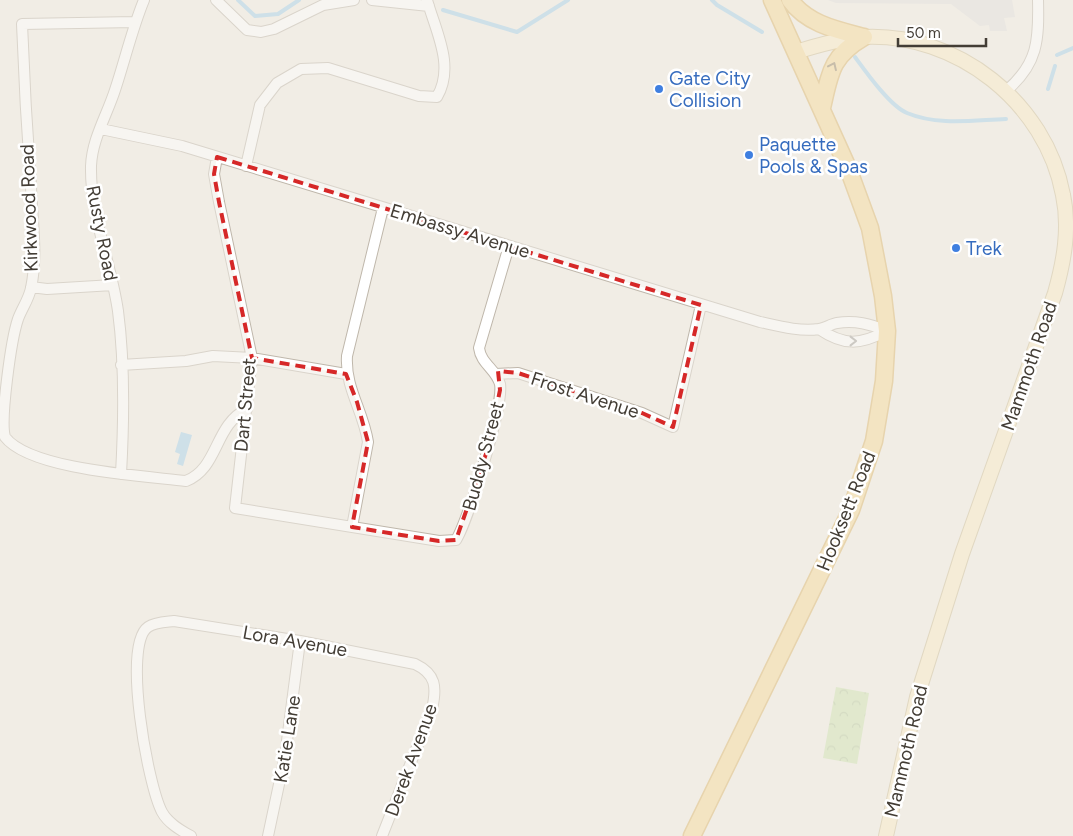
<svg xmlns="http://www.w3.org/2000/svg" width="1073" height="836" viewBox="0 0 1073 836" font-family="Figtree,sans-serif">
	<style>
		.forest { fill: url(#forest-crowns) }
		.parking { fill: #e2e0dd }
		.water { fill: #a4d0ea }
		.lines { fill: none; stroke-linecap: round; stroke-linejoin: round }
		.stream { stroke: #a4d0ea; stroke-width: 4 }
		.minor-casing { stroke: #bfb7ab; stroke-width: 12 }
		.secondary-casing { stroke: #cebe97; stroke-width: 16 }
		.primary-casing { stroke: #dbb569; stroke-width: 19 }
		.minor { stroke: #fff; stroke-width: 10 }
		.secondary { stroke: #fbecc5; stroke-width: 14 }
		.primary { stroke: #f7d998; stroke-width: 16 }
		.oneway { stroke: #948362 }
		.oneway2 { stroke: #a19e9a }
		.marked { fill: none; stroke: #d62828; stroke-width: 4; stroke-dasharray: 10 6; stroke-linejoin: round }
		.shop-dot { fill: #3f7fe0; stroke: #fff; stroke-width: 2 }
		.labels { text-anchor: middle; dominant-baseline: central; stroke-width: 5; stroke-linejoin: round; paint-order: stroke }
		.shop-label { font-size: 19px; fill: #366cbe; stroke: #fff; text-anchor: start }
		.street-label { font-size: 19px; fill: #433d35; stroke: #fff }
	</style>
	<defs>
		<pattern id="forest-crowns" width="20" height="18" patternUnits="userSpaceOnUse" patternTransform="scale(1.25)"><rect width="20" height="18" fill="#cee3b0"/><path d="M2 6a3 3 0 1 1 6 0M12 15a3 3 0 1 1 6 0" fill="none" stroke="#b2c498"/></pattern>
	</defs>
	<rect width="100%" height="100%" fill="#f1ede5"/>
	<path class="forest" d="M836,687L869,693L857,764L823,758Z"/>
	<path class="parking" d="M828,0H1012L1015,17L1004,18L1007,31H990L989,25L980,26L951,4L836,3Z"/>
	<path class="water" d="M181,432L192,435L183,466L177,464L180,454L175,452Z"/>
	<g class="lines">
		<path class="stream" d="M238,0L255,16L278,14L299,0
			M712,0L717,5L762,32
			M443,10L517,32L568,0
			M1057,55L1073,48
			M855,57C866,72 890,106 907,113C938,126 974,120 1006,119
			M1048,89L1055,66"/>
		<defs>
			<path id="minor" d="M216,0L247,30L261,32L274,29L323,5L354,0
				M372,0L429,6
				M135,22L22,24C24,78 27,132 31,186C32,219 38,255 31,288C29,299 22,308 18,319C11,340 0,420 5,437C30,470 145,476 186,481C219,468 214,425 247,409
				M1006,91C1038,64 1039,40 1038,0
				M101,129L182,146L760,322C778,326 800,332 819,329C825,328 831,324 837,323C855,320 870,324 887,331
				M217,157L214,174L219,202L252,358L235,508L439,541L456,540C468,521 504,404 500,384C496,369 481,364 479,348L509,246
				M246,166L260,105L277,83L301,69L328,68L419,96L437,97C455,66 436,32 427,0
				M31,287L47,289L113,285
				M819,329C844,346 860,345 887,331
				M121,365L186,361L213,356L252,358L346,374
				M496,374L518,373L642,413L673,427L701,305
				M121,474C124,420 125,364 118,311C111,262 90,215 91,166C92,139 107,115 115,90C125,60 132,29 144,0
				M352,527L368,442C363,410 345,388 347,356L383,208
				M191,836C180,830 168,823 162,812C148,786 122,645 148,627C155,622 166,622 174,621L300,641L415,664C436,674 437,687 432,709L382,836
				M268,836L285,756L300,641"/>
			<path id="secondary" d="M796,52C818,45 840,39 863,37C957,32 1046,103 1063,195C1070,228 1064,261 1055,293L962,554L917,697L886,836"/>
			<path id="primary" d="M790,0C807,24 837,30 864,37
				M822,108C830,73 831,56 864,37
				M692,836L851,510L874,441L884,381L887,331L883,296L870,228L848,168L772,0"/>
		</defs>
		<use href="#minor" class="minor-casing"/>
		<use href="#secondary" class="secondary-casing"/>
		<use href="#primary" class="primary-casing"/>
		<use href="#minor" class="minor"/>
		<use href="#secondary" class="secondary"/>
		<use href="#primary" class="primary"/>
	</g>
	<defs><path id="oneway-chevron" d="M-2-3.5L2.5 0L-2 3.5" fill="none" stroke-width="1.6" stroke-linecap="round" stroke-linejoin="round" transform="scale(1.25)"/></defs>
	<use class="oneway" href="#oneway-chevron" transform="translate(833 66) rotate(-65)"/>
	<use class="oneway2" href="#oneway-chevron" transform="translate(853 341)"/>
	<path d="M0 0H1073V836H0ZM217,157L701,305L673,427L642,413L518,373L498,371L500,390L488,448L456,540L439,541L352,527L368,442L357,402L346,374L252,358L219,202L214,174Z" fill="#f1ede5" fill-opacity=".55" fill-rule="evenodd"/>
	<path class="marked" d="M217,157L701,305L673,427L642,413L518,373L498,371L500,390L488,448L456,540L439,541L352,527L368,442L357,402L346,374L252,358L219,202L214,174Z"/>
	<g class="shop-dot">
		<circle cx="659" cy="89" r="5"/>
		<circle cx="749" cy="155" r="5"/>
		<circle cx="956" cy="248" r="5"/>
	</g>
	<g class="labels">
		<g class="shop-label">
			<text x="669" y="78">Gate City<tspan x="669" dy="22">Collision</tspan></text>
			<text x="759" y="144">Paquette<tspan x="759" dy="22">Pools &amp; Spas</tspan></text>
			<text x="966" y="248">Trek</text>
		</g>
		<g class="street-label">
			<text transform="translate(29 208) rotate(-92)">Kirkwood Road</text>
			<text transform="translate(460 231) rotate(17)">Embassy Avenue</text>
			<text transform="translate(102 233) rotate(79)">Rusty Road</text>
			<text transform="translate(1029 366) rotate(-71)">Mammoth Road</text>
			<text transform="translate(585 395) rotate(18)">Frost Avenue</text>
			<text transform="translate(245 405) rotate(-85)">Dart Street</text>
			<text transform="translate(483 456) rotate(-75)">Buddy Street</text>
			<text transform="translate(846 511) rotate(-68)">Hooksett Road</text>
			<text transform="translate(295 641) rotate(10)">Lora Avenue</text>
			<text transform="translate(287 739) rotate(-81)">Katie Lane</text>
			<text transform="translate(906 751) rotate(-77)">Mammoth Road</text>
			<text transform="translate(411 760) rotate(-70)">Derek Avenue</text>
		</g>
	</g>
	<path d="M898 38v8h88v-8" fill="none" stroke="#433d35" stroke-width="2.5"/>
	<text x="906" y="38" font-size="15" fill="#433d35" stroke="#ffffff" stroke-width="4" paint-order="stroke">50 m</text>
</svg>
